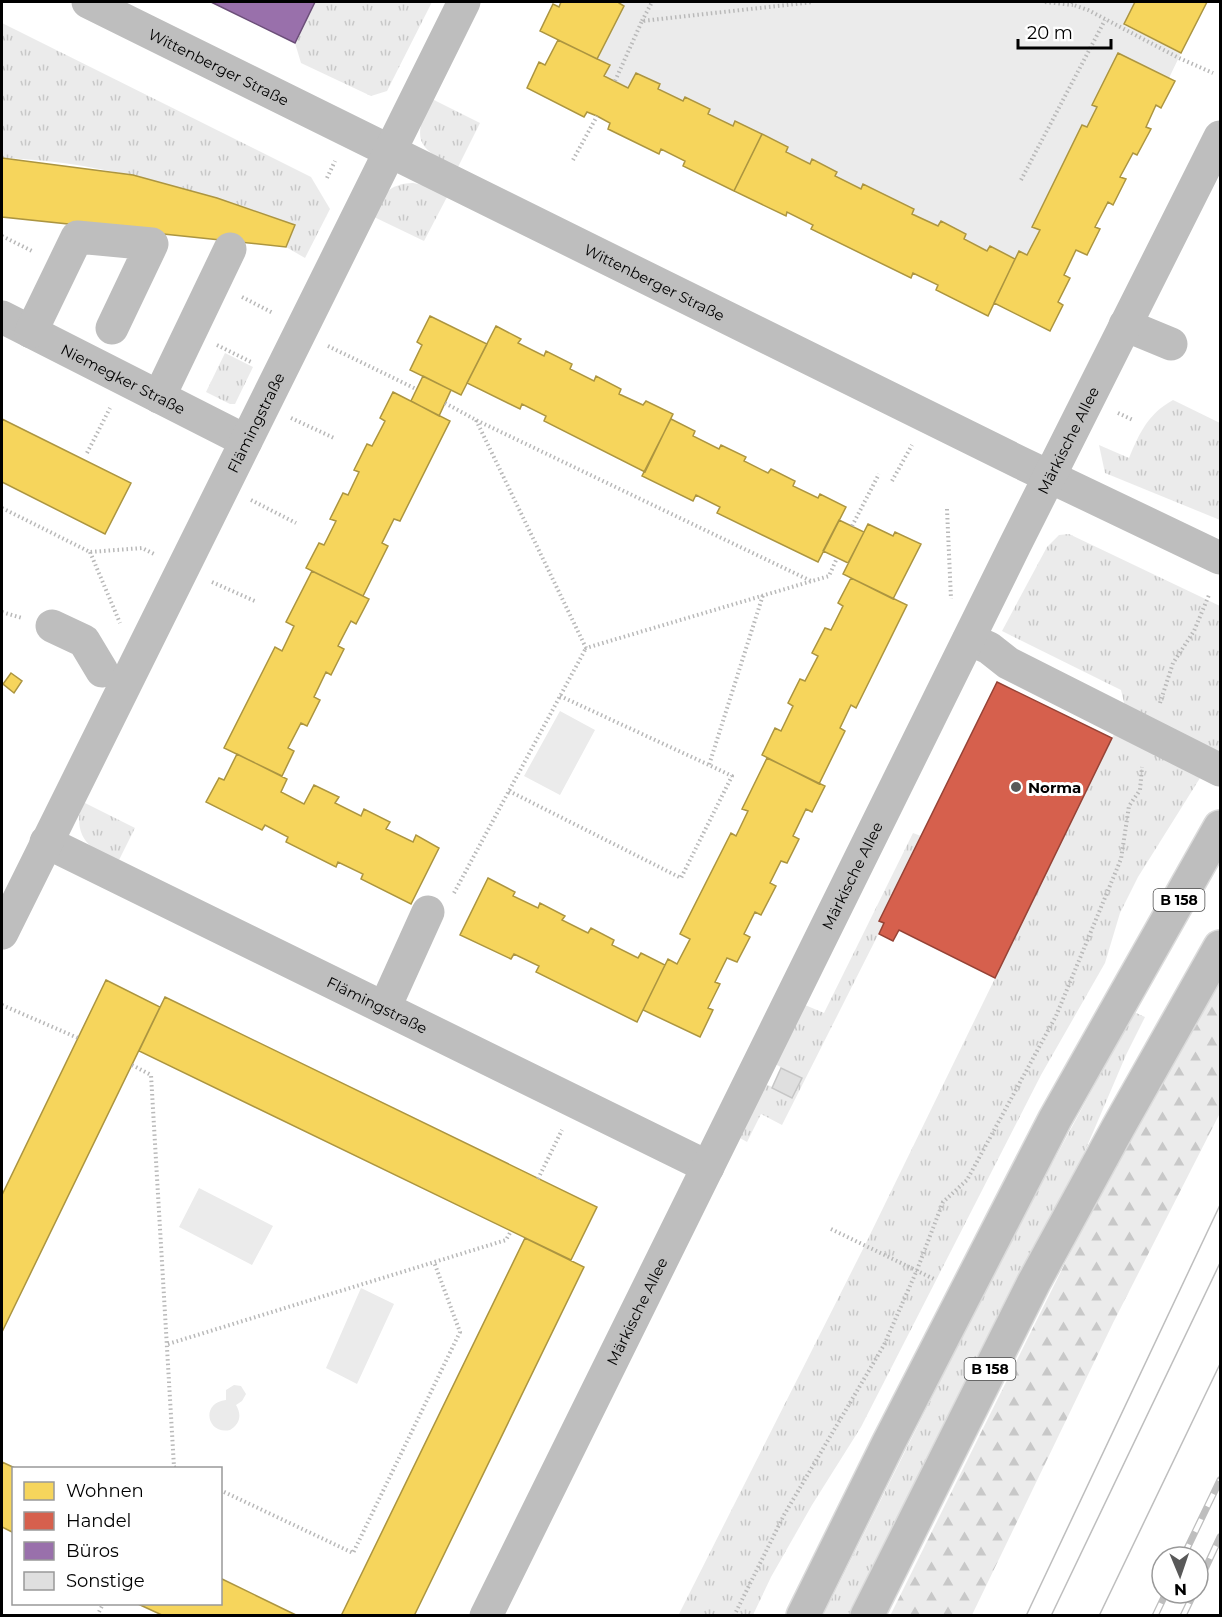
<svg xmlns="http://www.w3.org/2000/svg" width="1222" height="1617" viewBox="0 0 1222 1617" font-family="Montserrat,sans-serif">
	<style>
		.grass { fill: url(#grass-tufts) }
		.forest { fill: url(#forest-firs) }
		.green { fill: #ebebeb }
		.homes { fill: #f6d55c; stroke: #ac9540; stroke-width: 1.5 }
		.shops { fill: #d6604d; stroke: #964336; stroke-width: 1.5 }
		.offices { fill: #9970ab; stroke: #6b4e78; stroke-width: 1.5 }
		.building { fill: #dfdfdf; stroke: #c6c6c6; stroke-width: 1.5 }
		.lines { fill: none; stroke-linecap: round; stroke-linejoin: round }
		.major-casing { stroke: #dbdbdb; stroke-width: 36 }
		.path { stroke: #b9b9b9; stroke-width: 4; stroke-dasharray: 1.5 3; stroke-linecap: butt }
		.minor { stroke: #bebebe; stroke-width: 33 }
		.major { stroke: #bebebe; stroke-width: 33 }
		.tram { stroke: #bebebe; stroke-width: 1.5 }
		.rail-casing { stroke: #bebebe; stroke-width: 7 }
		.rail { stroke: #fff; stroke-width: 4.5; stroke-dasharray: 14; stroke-linecap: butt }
		.poi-dot { fill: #595959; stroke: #fff; stroke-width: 2 }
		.labels { text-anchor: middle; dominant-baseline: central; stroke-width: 6; stroke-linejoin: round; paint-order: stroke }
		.shield { fill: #fff; stroke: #4c4c4c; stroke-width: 1.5 }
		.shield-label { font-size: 14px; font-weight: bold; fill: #000 }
		.street-label { font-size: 15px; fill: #000; stroke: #fff }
		.poi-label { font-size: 15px; font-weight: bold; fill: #000; stroke: #fff; text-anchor: start }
	</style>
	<defs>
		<pattern id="grass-tufts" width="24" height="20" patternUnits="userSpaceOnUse" patternTransform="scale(1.5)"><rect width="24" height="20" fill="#ebebeb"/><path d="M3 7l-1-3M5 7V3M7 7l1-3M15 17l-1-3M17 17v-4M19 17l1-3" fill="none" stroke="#c8c8c8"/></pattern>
		<pattern id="forest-firs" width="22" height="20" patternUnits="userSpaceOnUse" patternTransform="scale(1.5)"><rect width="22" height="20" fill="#ebebeb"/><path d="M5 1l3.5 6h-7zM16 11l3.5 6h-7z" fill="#c8c8c8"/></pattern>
	</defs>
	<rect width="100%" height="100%" fill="#fff"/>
	<path class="grass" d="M315,2H432L387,91L371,96L301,63L295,43Z
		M2,23L311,177L330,209L305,258L286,247L294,225C200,192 103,161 2,158Z
		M430,98L480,123L457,169C417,146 412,143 430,98Z
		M413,183L423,185L447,197L424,241L372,216C384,195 387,184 413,183Z
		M225,353L253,367L235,404H230L206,392Z
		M1173,400L1220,423V520L1105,473L1099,445L1129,458C1140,432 1148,414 1173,400Z
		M1069,534L1220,606V758L1126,711L1121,690L1002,631L1047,547L1059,535Z
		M1118,726L1200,778L1138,877L1120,913L1105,963L1041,1075L861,1427L812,1505L771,1577L753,1615L678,1616L865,1245Z
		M83,802L135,828L119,860C111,856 100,853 92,847C78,837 76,817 83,802Z
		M913,833L921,836L880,921L884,923L782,1125L761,1114L747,1142L740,1138L766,1084L792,1097L802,1078L775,1064L805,1005L824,1013Z
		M1134,1012L1145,1017L1126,1055L1079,1165L1022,1272L851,1615L823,1616L1005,1251Z"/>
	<path class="forest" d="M1220,981V1113L1113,1323L972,1615L890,1616L1081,1231L1200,1012Z"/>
	<path class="green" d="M619,2H1135L1124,25L1181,53L1169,78L1118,53L1092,104L1097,107L1087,127L1082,125L1032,226L1040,230L1027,255L1015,259L990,246L987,251L964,239L941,222L938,226L912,214L914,209L863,185L861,189L835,176L837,172L813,159L810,164L708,114L709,109L686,97L683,101L658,89L660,84L636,73L628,88L604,76L609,65L597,59L623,6L619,3Z
		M560,711L595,730L560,795L524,776Z
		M199,1188L273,1226L252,1265L179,1227Z
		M361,1288L394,1304L357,1384L326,1368Z
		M234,1385L241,1386L246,1394L242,1401L236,1405C242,1415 240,1424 230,1430C207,1435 200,1403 226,1400V1390Z"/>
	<path class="homes" d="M561,2H619V3L624,6L597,59L540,31L553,4L559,7Z
		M1135,2H1207L1181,53L1124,24Z
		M558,40L610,65L604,76L628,88L636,73L660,84L658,89L683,101L685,97L710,109L708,114L733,126L735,121L762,134L734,191L683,166L685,161L661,149L659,154L608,129L610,123L597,116L587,112L584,117L527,88L539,62L545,65Z
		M1118,53L1175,81L1161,108L1156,105L1146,127L1151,129L1137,155L1133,153L1120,177L1126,179L1113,205L1108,202L1095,227L1100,229L1087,255L1076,250L1064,275L1070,278L1058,302L1063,305L1050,331L994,303L1019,251L1027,255L1040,230L1032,227L1082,125L1087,127L1097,107L1092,105Z
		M762,134L788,147L786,152L810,164L812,159L837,172L835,176L861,189L863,184L914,209L912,214L938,226L941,221L966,234L964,239L987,251L990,246L1015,259L988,316L936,290L938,285L913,273L911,278L811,229L813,225L787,212L786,216L734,191Z
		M2,158L133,175L217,198L295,225L286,247L2,217Z
		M430,316L487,344L461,395L410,370L422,345L417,342Z
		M496,326L521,339L518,343L544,356L546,351L572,364L570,369L594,381L596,376L621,389L619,394L643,405L646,401L673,414L645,472L544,421L546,416L522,404L520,409L467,383Z
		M423,376L451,390L439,416L411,401Z
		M393,392L450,421L400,521L394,519L382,543L388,546L363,596L306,568L319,543L324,545L336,521L330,519L343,493L348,495L359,472L354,470L367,444L372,446L385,421L380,418Z
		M2,419L131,483L105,534L2,482Z
		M671,419L695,431L693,436L719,449L721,445L746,457L744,461L768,473L771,469L795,481L793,486L818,498L820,494L846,507L818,562L717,513L720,507L696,495L693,501L642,476Z
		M839,520L864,532L848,563L823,551Z
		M868,524L893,536L895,532L921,544L893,599L843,574Z
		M312,571L369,599L356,624L351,621L338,646L344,649L331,675L326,672L314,697L320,700L307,726L301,723L288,748L294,751L282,776L224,748L275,647L282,651L294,626L286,622Z
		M851,578L907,605L856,708L851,705L840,728L845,731L819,784L762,755L775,728L781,731L793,706L788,703L800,679L805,681L818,656L812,653L825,628L831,630L843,606L838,603Z
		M11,673L22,681L14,693L3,684Z
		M237,754L287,779L281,792L304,804L314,785L339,797L335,803L361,816L364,809L390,822L386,829L413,842L416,835L439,848L411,904L361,879L363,874L338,862L336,867L286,842L288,837L265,825L262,830L206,802L219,778L224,780Z
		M767,758L825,786L812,812L806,809L793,836L799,839L787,863L781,861L770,883L776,886L761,915L755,912L744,934L750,937L737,962L727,958L715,982L720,984L708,1008L713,1010L700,1037L643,1010L668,959L677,964L690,939L680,934L731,833L736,836L748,811L742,809Z
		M488,878L515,892L513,896L538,908L540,903L565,916L562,920L588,933L591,928L614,940L612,945L638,958L641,953L665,965L637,1022L536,972L539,966L514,954L511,959L460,935Z
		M106,980L160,1007L2,1332V1195Z
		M165,997L597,1207L571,1260L139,1051Z
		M525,1238L584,1267L414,1616H341Z
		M2,1462L15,1468L14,1533L2,1527Z
		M220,1578L298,1616H164L138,1604H220Z"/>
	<path class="shops" d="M997,682L1112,738L995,978L899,930L893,941L879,934L884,923L879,921Z"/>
	<path class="offices" d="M211,2H315L295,43Z"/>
	<path class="building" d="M781,1068L802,1078L792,1098L772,1088Z"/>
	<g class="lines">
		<defs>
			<path id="major" d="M803,1616L888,1444L1055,1119L1220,827
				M867,1616L1034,1282L1119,1126L1220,947"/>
		</defs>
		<use href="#major" class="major-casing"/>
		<path class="path" d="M1045,2L1073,5
			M1072,2L1074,5L1088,10L1179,58L1213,73
			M642,21L652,2
			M615,81L642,21L813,2
			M573,160L597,116
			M327,178L335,161
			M1021,180L1105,20
			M2,236L34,252
			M242,297L273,313
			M217,345L251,362
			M328,346L416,389
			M445,403L476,420L811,581
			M1118,413L1133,420
			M291,418L334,438
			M476,420L586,648L829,576L837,558
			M87,453L110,408
			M892,481L912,445
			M251,500L296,523
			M2,508L90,552L142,548L154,554
			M947,509L951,599
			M852,526L879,474
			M90,552L120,623
			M212,582L257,602
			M2,612L22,618
			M560,696L709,765
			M1160,703L1173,663L1194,631L1209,595
			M509,791L681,878L732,776L709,765L763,595
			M454,893L586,648
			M2,1005L78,1038
			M132,1065L151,1075L174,1467L176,1468
			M538,1179L562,1130
			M831,1229L936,1280
			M168,1344L506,1240L511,1231
			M220,1490L353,1553L460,1332L434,1262
			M97,1616L103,1604
			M156,1616L157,1613
			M734,1616L784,1515L884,1345L917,1270L943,1202L967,1180L1056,1016L1121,859L1129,806L1140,790L1142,767"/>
		<g class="minor">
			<path id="s1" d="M88,2L1021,463L1220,558"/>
			<path id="s2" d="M2,317L246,441"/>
			<path d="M1125,325L1171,344"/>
			<path d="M31,332L77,237L152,244L112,328"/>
			<path d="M159,397L230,249"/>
			<path d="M52,626L84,641L102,671"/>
			<path d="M969,639L989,648L1008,663L1220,770"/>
			<path id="s3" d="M46,842L708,1167"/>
			<path id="s4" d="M2,933L464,2"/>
			<path d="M385,1007L428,912"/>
			<path id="s5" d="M486,1616L1015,545L1220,137"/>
		</g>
		<use href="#major" class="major"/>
		<path class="tram" d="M1026,1616L1220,1205
			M1051,1616L1220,1263
			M1099,1616L1220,1364"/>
		<defs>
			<path id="rail" d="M1183,1557L1220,1480
				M1198,1584L1220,1537
				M1155,1616L1166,1593
				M1183,1616L1194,1593"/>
		</defs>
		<use href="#rail" class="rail-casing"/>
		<use href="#rail" class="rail"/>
	</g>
	<circle class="poi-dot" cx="1016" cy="787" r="6"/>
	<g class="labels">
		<g class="shield">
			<rect x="1153.5" y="889" width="51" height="22" rx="4.5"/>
			<rect x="964.5" y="1358" width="51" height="22" rx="4.5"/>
		</g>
		<g class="shield-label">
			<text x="1179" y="900">B 158</text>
			<text x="990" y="1369">B 158</text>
		</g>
		<g class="street-label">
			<text stroke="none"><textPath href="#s1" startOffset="146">Wittenberger Straße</textPath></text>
			<text stroke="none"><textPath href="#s1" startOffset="632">Wittenberger Straße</textPath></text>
			<text stroke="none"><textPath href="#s2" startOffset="136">Niemegker Straße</textPath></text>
			<text stroke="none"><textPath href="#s4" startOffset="570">Flämingstraße</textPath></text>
			<text stroke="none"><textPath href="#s5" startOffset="1312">Märkische Allee</textPath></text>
			<text stroke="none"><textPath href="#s5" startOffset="826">Märkische Allee</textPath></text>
			<text stroke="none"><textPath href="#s3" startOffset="369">Flämingstraße</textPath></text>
			<text stroke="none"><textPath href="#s5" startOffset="340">Märkische Allee</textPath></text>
		</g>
		<g class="poi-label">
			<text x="1028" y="787">Norma</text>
		</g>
	</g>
	<rect width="1222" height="1617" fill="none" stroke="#000000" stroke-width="6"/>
	<rect x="12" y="1467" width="210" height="138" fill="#ffffff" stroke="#999999" stroke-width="1.5"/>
	<rect x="24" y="1482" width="30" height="18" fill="#f6d55c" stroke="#999999" stroke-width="1.5"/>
	<text x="66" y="1497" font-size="18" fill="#000000">Wohnen</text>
	<rect x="24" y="1512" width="30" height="18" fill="#d6604d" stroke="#999999" stroke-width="1.5"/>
	<text x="66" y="1527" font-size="18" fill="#000000">Handel</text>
	<rect x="24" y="1542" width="30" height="18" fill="#9970ab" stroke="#999999" stroke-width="1.5"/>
	<text x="66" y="1557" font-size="18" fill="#000000">Büros</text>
	<rect x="24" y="1572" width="30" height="18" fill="#dfdfdf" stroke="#999999" stroke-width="1.5"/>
	<text x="66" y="1587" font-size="18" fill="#000000">Sonstige</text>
	<g transform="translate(1180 1575) rotate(178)"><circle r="28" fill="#ffffff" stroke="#999999" stroke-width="1.5"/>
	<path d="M0-4.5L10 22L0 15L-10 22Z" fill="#595959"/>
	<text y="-9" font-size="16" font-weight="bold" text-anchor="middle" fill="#000000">N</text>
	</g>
	<path d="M1018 39v9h93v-9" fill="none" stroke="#000000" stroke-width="3"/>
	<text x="1027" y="39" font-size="18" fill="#000000" stroke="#ffffff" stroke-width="4.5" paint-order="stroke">20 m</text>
</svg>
